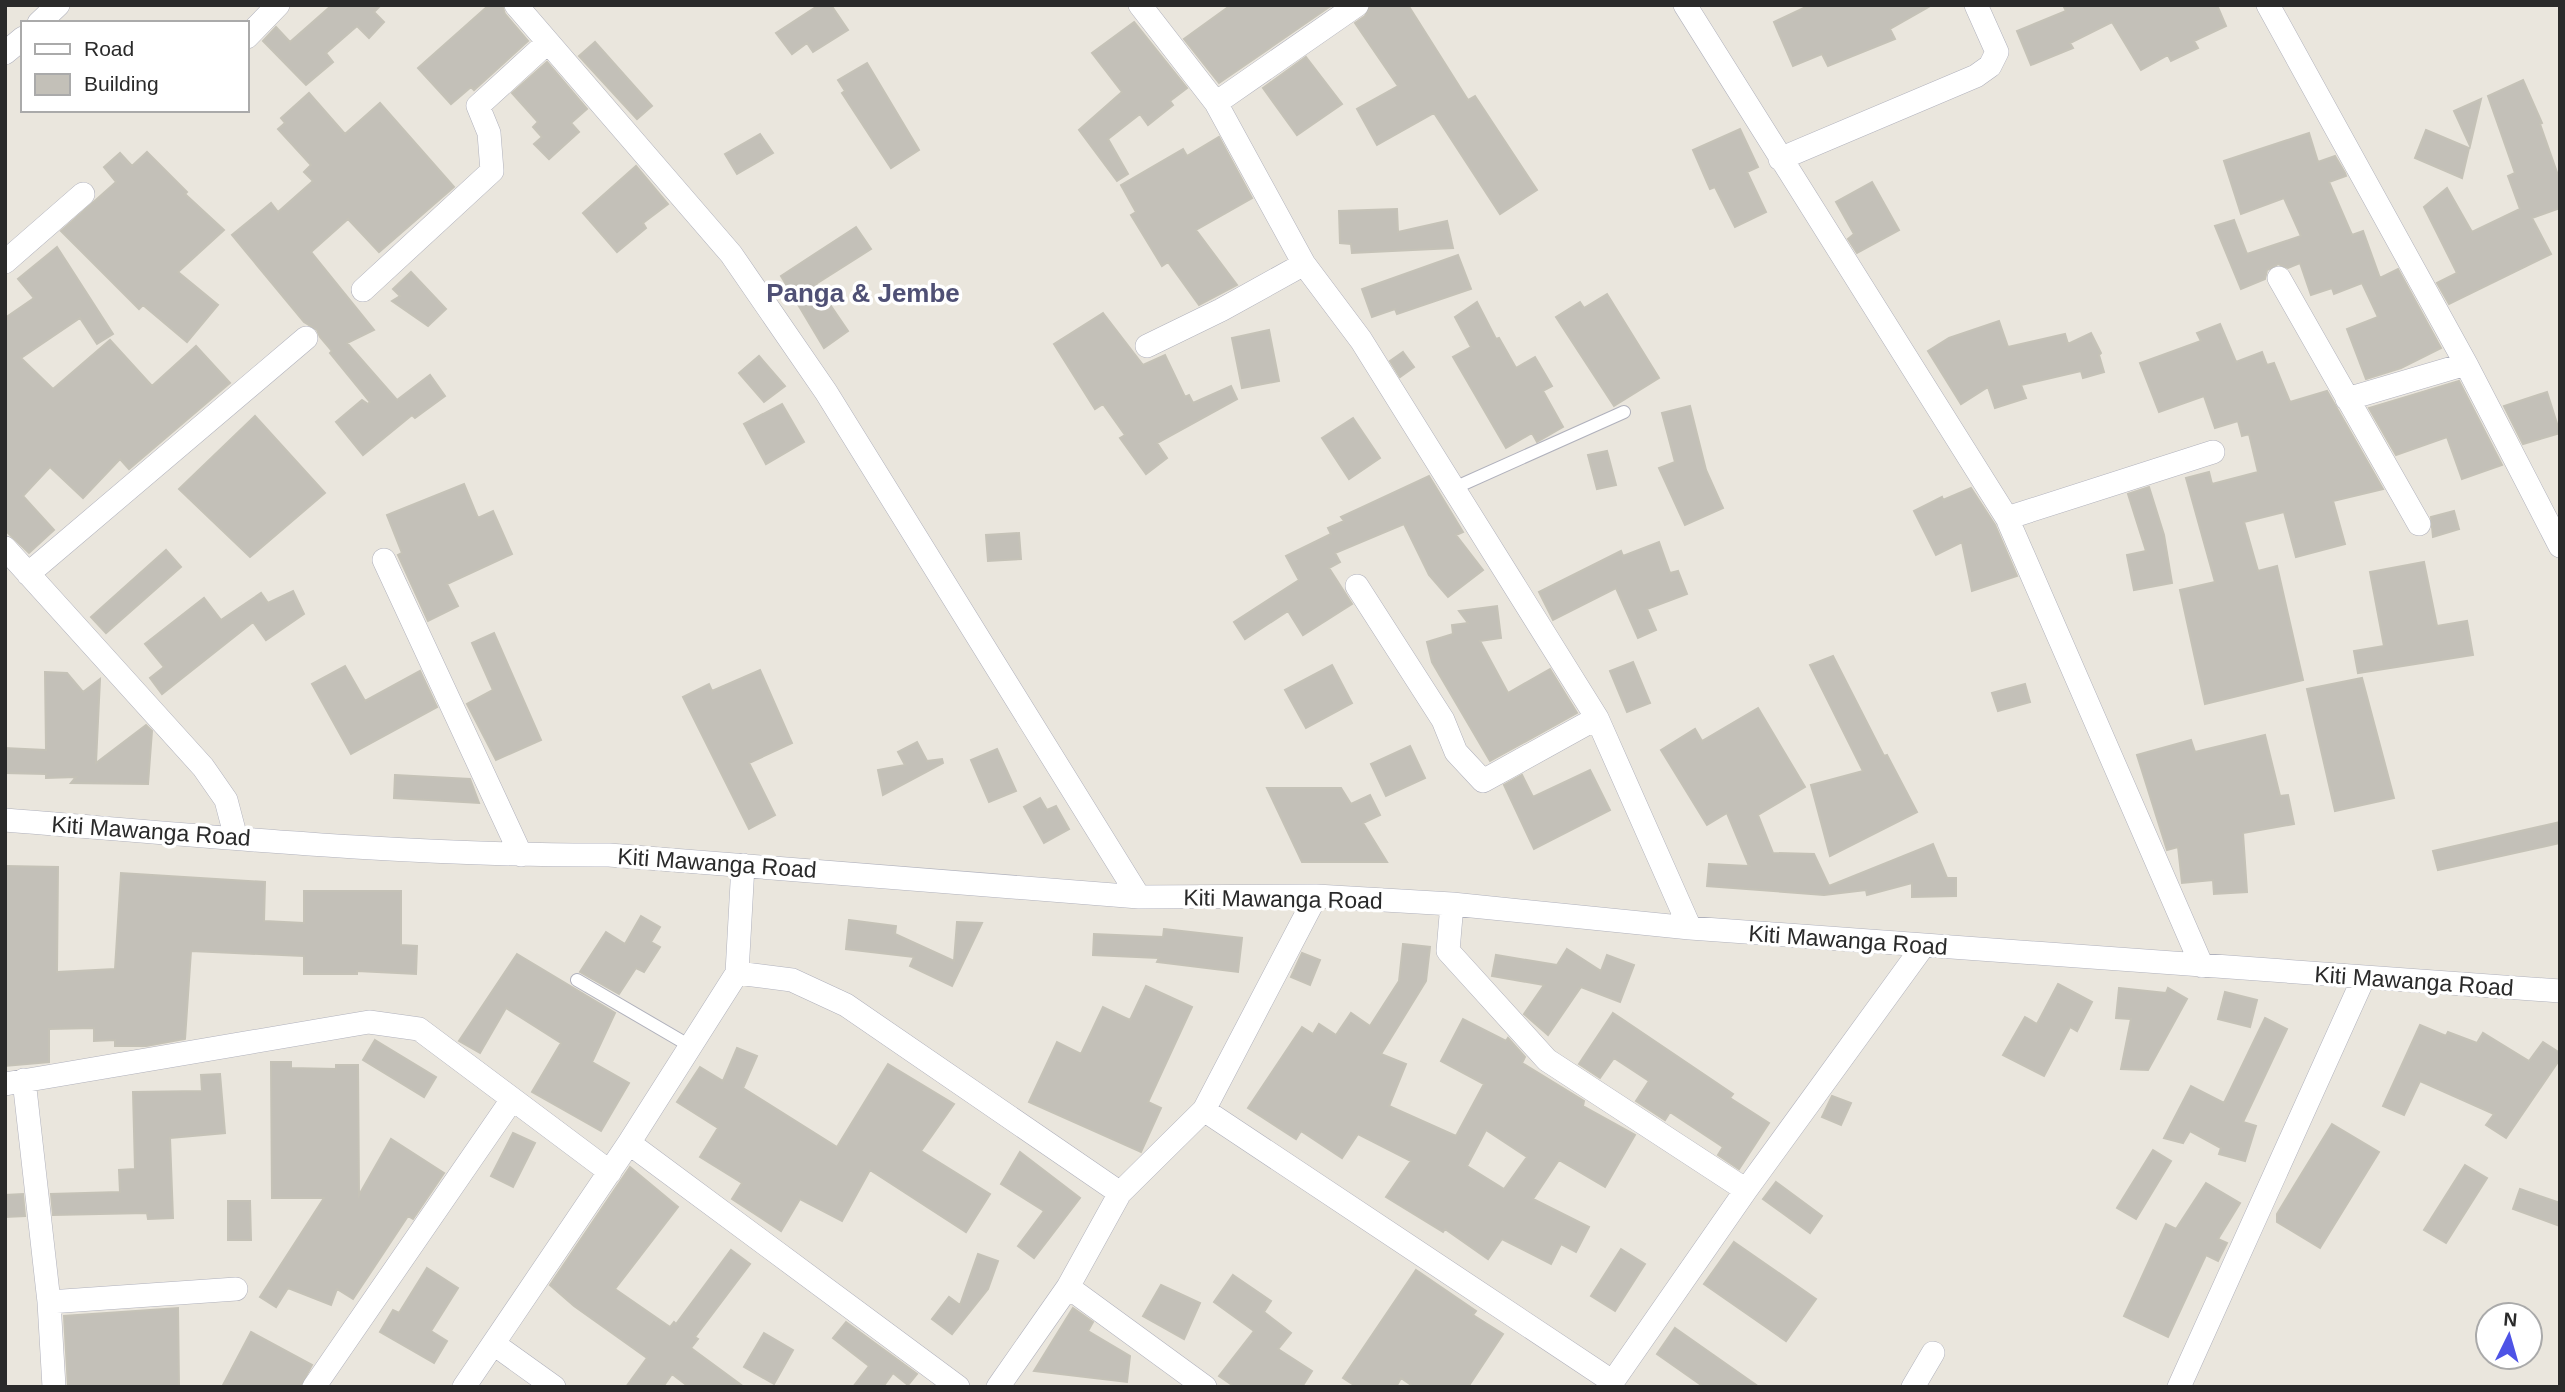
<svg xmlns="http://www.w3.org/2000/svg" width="2565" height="1392" viewBox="0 0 2565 1392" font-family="Helvetica,sans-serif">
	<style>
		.building { fill: #c3c0b8; stroke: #c5c2b7; stroke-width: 2; fill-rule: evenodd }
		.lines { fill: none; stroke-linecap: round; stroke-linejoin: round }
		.lane-casing { stroke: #b0b1bc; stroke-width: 14 }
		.street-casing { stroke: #b0b1bc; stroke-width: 24 }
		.lane { stroke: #fff; stroke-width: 12 }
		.street { stroke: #fff; stroke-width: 23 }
		.labels { text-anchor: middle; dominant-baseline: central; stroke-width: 7; stroke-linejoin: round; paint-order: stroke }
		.street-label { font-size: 23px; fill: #2a2a2a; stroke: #fff }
		.quarter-label { font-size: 26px; font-weight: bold; fill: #4f5075; stroke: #fff }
	</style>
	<rect width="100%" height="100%" fill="#eae6dd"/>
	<path class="building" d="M332,5H381L374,12L384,22L369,38L357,26L326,53L333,62L306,85L263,41L276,27L290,42Z
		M489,5H502L505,14L528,41L474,90L471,87L451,104L418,68Z
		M819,5H831L848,30L813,52L807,43L792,54L776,33Z
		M1231,5H1332L1219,83L1184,39Z
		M1371,5H1408L1468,100L1475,96L1537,190L1500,214L1434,113L1377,145L1357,109L1398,86L1355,23L1365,16Z
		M1810,5H1932L1890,29L1895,39L1828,66L1822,54L1793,66L1774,22Z
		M2063,5H2217L2226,26L2194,41L2198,48L2171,61L2168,55L2141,70L2112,22L2070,43L2073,48L2031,65L2017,31L2066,11Z
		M1134,22L1187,88L1170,101L1173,105L1148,125L1140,114L1108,139L1128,174L1117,181L1079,130L1122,92L1092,53Z
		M595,42L652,106L637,119L579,56Z
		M1306,57L1342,104L1297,135L1263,88Z
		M547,62L587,109L571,123L579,132L549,159L534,144L542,137L533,127L538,122L512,93Z
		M867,63L919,150L891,168L842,93L845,91L838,80Z
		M2523,80L2542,123L2540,124L2560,181V208L2532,218L2551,254L2449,304L2437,283L2457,273L2424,207L2447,188L2472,232L2520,209L2508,176L2515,173L2488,96Z
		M309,93L345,134L380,103L454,187L379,252L348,219L311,252L374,330L347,343L397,400L430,375L445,396L415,418L412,415L363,455L336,422L362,400L368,404L370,402L330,353L332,351L320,337L317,330L304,322L232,235L271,203L278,212L313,181L304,172L311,165L278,129L285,123L281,118Z
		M2481,99L2470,146L2454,111Z
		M1740,129L1758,167L1747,172L1766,212L1735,227L1715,187L1710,189L1693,150Z
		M2426,130L2469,148L2462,178L2415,158Z
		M2309,133L2318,162L2335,156L2345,173L2346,176L2329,182L2352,235L2363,231L2380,278L2398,269L2441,348L2401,368L2366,379L2347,329L2378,317L2362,283L2334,294L2332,288L2311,295L2300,263L2288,268L2278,264L2267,270L2265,279L2241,289L2215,226L2234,220L2247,254L2301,236L2284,198L2241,214L2224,161Z
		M760,134L773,153L737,174L725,154Z
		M1219,137L1252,198L1196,230L1237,285L1199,305L1168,262L1162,266L1131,215L1136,212L1121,185L1183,149L1187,156Z
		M147,152L187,192L185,194L224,230L178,272L218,305L187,342L143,305L139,309L61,231L116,182L104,167L120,153L132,166Z
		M636,166L668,204L643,223L646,228L617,252L583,213Z
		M1872,182L1899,230L1857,253L1848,239L1854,234L1836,202Z
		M1397,209L1398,232L1447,221L1453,248L1352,253L1351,244L1340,243L1339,211Z
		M856,227L871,249L816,284L848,331L824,348L781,276Z
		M57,247L113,334L97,344L80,318L21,358L53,389L110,340L152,386L196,346L230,383L129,469L120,459L83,498L50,467L23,496L54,530L29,553L5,530V318L34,298L18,279Z
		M1458,255L1471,289L1397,314L1395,309L1372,317L1362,289Z
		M411,272L446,309L428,326L392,301L400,296L393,289Z
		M1607,294L1659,378L1614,406L1556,317L1580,302L1584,308Z
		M1477,302L1496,339L1499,338L1516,368L1535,357L1552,386L1543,391L1563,427L1537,442L1532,433L1506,448L1453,357L1471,347L1455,317Z
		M1103,313L1143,365L1165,355L1185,397L1189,395L1193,403L1231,386L1237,399L1157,443L1167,458L1146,474L1120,438L1125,435L1103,404L1095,409L1054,344Z
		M1999,321L2008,347L2065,334L2068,344L2091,333L2101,353L2099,355L2104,372L2083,378L2081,371L2021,385L2026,398L1995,408L1988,387L1961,404L1928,351L1949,338Z
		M2220,324L2236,362L2262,352L2267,365L2274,363L2290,402L2327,391L2383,489L2333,501L2345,544L2296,557L2284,512L2244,522L2258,571L2277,566L2303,680L2205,704L2180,590L2215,582L2186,478L2209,472L2212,484L2258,472L2249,434L2242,436L2238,421L2215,428L2204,396L2159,412L2140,363L2201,341L2197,333Z
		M1269,330L1279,381L1242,388L1232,338Z
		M1403,352L1414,367L1400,377L1390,361Z
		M759,356L785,386L764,402L739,373Z
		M2459,381L2502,465L2462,479L2447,437L2396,455L2369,408Z
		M2547,392L2560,433L2523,444L2504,406Z
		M782,404L804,442L766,464L744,424Z
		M1690,406L1706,470L1723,508L1685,525L1659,468L1675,462L1662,413Z
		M255,416L325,493L250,557L179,489Z
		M1353,418L1380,458L1349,479L1322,438Z
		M1607,451L1616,485L1597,489L1588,455Z
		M1429,476L1463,532L1456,535L1483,570L1448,597L1429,575L1404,524L1335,553L1340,562L1329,568L1352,604L1303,635L1288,611L1245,639L1234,622L1299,580L1286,556L1331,534L1328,528L1344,521L1341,517Z
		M464,484L478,518L493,511L512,554L447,584L458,606L428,621L398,555L402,553L387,515Z
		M2149,487L2164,535L2172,583L2134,590L2127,555L2146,551L2128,494Z
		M1971,488L1995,525L2017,576L1972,591L1962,542L1936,555L1914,511L1942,497L1943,500Z
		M2454,511L2459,529L2433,537L2431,517Z
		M1019,533L1021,559L988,561L986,535Z
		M1659,542L1670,573L1678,571L1687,594L1647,609L1656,630L1638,638L1616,588L1553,620L1539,592L1621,551L1623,556Z
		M166,550L181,567L106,633L91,617Z
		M2424,562L2437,626L2467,621L2473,655L2358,673L2354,651L2384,646L2370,572Z
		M293,591L304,614L266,640L253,622L162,694L150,678L164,667L145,644L204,598L221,620L261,593L268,603Z
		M1497,606L1501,638L1480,641L1508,693L1550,669L1577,713L1490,761L1432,662L1427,642L1453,634L1452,625L1468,623L1459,611Z
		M494,633L541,740L496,760L467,704L493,690L472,643Z
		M1833,656L1884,756L1887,755L1917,812L1830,856L1811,785L1863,771L1810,665Z
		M1633,662L1650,703L1627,712L1610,671Z
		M1332,665L1352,703L1306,728L1285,690Z
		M345,666L365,701L420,671L437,707L351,754L312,684Z
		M760,670L792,743L749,763L775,815L749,829L683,697L709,684L712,691Z
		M45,672L67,673L83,692L100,679L96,763L146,725L152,731L148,784L71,783L76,777L46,778V774L5,773V748L46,750Z
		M2362,678L2394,798L2335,811L2307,689Z
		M2025,684L2030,702L1998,711L1992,693Z
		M1758,708L1805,787L1758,815L1773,853L1814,854L1829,886L1933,844L1947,878H1956V896L1912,897V883L1867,895L1866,890L1824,895L1707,886L1709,864L1749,866L1727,813L1707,825L1661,750L1695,729L1702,741Z
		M2265,735L2280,796L2288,795L2294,824L2243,833L2247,892L2214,894L2213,880L2182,883L2178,847L2167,850L2137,755L2191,740L2195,752Z
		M917,742L927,761L942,759L943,763L883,795L878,770L905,765L898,752Z
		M1410,746L1425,778L1386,796L1371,764Z
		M997,749L1016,791L989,802L971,760Z
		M1590,770L1610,810L1534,849L1504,785L1522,775L1533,797Z
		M395,775L470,779L479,803L394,798Z
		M1267,788H1341L1351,804L1370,795L1380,815L1363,823L1387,862H1302Z
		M1040,798L1047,810L1056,806L1069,829L1044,843L1024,807Z
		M2560,822V843L2438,870L2433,851Z
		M5,866L58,867L57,972L115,969L121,873L265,882L264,921L304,923V891H401V945L417,946L416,974L357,971V974H304V956L191,951L185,1039L146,1046H115V1040L94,1041V1028L49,1029V1062L5,1066Z
		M641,916L660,927L651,942L660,947L644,972L636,968L619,994L580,972L606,932L625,944Z
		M849,920L896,926L895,934L954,961L957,922L982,923L952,986L910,966L914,957L846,949Z
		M1164,929L1242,938L1238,972L1157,962L1159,958L1093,955L1094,934L1163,937Z
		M1403,944L1430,947L1426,981L1381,1054L1406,1064L1389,1106L1456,1136L1484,1084L1441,1061L1463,1019L1506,1041L1508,1038L1525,1057L1522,1063L1584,1101L1583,1106L1635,1135L1605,1187L1559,1160L1533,1199L1589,1227L1576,1252L1561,1244L1551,1264L1502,1239L1488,1259L1445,1229L1443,1232L1386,1197L1411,1161L1358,1134L1342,1158L1301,1131L1296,1139L1248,1108L1302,1027L1313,1034L1319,1024L1336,1035L1351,1013L1370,1026L1399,981ZM1486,1130L1527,1157L1504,1189L1467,1166Z
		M1567,949L1601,971L1607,955L1634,965L1620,1002L1581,987L1548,1035L1524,1014L1544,985L1492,976L1496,955L1557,965Z
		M1302,953L1320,960L1310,985L1291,977Z
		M517,954L615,1013L592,1062L629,1083L601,1131L532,1092L561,1043L506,1008L480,1053L459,1041Z
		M2058,984L2092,1002L2077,1031L2070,1027L2044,1076L2003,1055L2025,1017L2037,1024Z
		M1146,986L1192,1007L1148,1102L1161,1108L1141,1152L1029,1102L1057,1042L1081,1054L1103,1007L1130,1020Z
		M2119,988L2166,993L2168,988L2187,999L2148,1070L2121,1069L2131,1019L2116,1018Z
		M2225,992L2257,1000L2250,1027L2218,1019Z
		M1613,1013L1733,1094L1730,1098L1769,1123L1739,1169L1718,1155L1723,1147L1670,1112L1665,1120L1636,1101L1649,1081L1614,1058L1600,1078L1579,1064Z
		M2265,1018L2287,1029L2243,1122L2256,1126L2245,1161L2219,1154L2221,1148L2190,1131L2183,1143L2164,1138L2191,1086L2224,1103Z
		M2420,1025L2446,1036L2448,1032L2477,1043L2483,1033L2529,1061L2543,1042L2560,1053V1059L2506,1138L2486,1125L2494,1114L2420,1081L2404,1115L2383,1106Z
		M375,1040L436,1077L424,1097L363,1060Z
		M737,1048L757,1056L743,1088L837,1147L888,1064L954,1104L921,1151L990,1194L966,1232L870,1170L842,1221L800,1199L781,1231L732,1199L742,1183L700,1157L718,1128L677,1102L700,1067L723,1081Z
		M271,1062H291V1068L336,1069V1065H358L359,1195L391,1139L444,1173L413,1219L408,1216L353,1299L337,1289L331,1305L288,1288L276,1307L260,1297L324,1198H272Z
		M220,1074L225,1133L170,1138L173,1218L148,1219L147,1213L53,1215L51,1194L120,1192L119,1170L135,1169L133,1092L202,1091L201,1075Z
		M1832,1096L1851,1103L1841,1125L1822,1117Z
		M2332,1124L2379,1152L2320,1248L2277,1222V1214Z
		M513,1133L535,1143L513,1187L491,1176Z
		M2153,1150L2171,1161L2136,1219L2117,1208Z
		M1020,1152L1080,1198L1034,1258L1018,1246L1044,1211L1001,1184Z
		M2465,1165L2487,1178L2446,1243L2424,1230Z
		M630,1167L678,1207L615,1289L670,1327L674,1322L676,1324L731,1250L750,1264L695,1337L698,1339L691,1348L744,1387H689L672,1374L663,1387H626L647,1358L574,1306L550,1285Z
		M1776,1182L1822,1216L1810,1233L1763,1199Z
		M2206,1183L2240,1203L2218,1239L2227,1243L2218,1261L2206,1255L2168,1337L2124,1316L2166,1224L2176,1229Z
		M2520,1189L2560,1203V1226L2513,1209Z
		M23,1194L25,1216L5,1217V1195Z
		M228,1201H250L251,1240H228Z
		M1734,1242L1816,1299L1786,1341L1704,1284Z
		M1621,1249L1645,1264L1615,1311L1591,1296Z
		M978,1254L998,1261L988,1289L952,1334L932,1319L949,1297L960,1305Z
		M427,1268L458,1288L431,1331L447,1341L434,1363L380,1332L393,1310L399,1313Z
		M1416,1270L1476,1311L1473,1315L1503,1334L1468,1387H1414L1401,1378L1396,1387H1357L1343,1378Z
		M1233,1275L1271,1301L1264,1312L1291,1333L1278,1349L1312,1371L1302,1387H1235L1219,1376L1254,1331L1214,1302Z
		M1161,1285L1200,1303L1184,1339L1143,1316Z
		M178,1308L179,1387H68L64,1316Z
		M1073,1308L1093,1322L1088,1331L1130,1356L1127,1382L1034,1371Z
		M846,1322L917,1374L908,1385L893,1373L883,1387H853L869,1366L833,1338Z
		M1675,1328L1759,1387H1704L1657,1354Z
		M251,1332L312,1365L300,1387H222Z
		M764,1333L793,1350L774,1384L744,1367Z"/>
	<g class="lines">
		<defs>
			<path id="lane" d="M1452,489L1624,412
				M577,980L690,1046"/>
			<path id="street" d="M516,5L731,254L826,392L1139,897
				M1140,5L1216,103L1304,264L1361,340L1597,718L1690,928
				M1685,5L2007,518L2202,966
				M2268,5L2466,364L2560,546
				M39,23L58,5
				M247,37L278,5
				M5,53L23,38
				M1216,103L1357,5
				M1780,159L1976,76L1990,66L1997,52L1976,5
				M5,262L83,194
				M2279,278L2419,524
				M363,290L492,171L489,133L478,106L548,42
				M1147,346L1221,310L1304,264
				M2347,399L2466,364
				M2007,518L2213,452
				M5,548L203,767L226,800L236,838
				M384,560L521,855
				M28,574L306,338
				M1357,586L1443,720L1456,752L1483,781L1597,718
				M5,820C206,836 407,856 609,855L1139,897L1316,896L1452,904L1690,928L2560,991
				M743,865L737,973L629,1143L958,1387
				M1316,896L1204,1110L1613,1382
				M1452,904L1448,951L1547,1060L1746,1190
				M737,973L792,980L846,1005L1120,1193
				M24,1080L49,1302L54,1387
				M5,1084L369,1022L419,1029L610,1172
				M1068,1287L1205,1387
				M49,1302L236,1289
				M494,1344L554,1387
				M314,1387L511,1101
				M464,1387L629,1143
				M998,1387L1068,1287L1120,1193L1204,1110
				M1609,1387L1746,1190L1924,945
				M1913,1387L1933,1353
				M2179,1387L2364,977"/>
		</defs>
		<use href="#lane" class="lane-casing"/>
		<use href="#street" class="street-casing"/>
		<use href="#lane" class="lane"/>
		<use href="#street" class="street"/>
	</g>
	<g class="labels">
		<g class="street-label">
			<text transform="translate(151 831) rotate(4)">Kiti Mawanga Road</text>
			<text transform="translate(717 863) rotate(4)">Kiti Mawanga Road</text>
			<text transform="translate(1283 899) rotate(1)">Kiti Mawanga Road</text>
			<text transform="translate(1848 940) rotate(4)">Kiti Mawanga Road</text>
			<text transform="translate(2414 981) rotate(4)">Kiti Mawanga Road</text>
		</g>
		<g class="quarter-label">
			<text x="863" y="293">Panga &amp; Jembe</text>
		</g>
	</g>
	<rect width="2565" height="1392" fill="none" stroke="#2a2a2a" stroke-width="14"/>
	<rect x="21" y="21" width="228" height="91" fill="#ffffff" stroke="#aaaaaa" stroke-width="2"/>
	<rect x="35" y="44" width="35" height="10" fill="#ffffff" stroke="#aaaaaa" stroke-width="2"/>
	<text x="84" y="56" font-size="21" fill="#2a2a2a">Road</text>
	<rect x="35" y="74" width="35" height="21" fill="#c3c0b8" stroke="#aaaaaa" stroke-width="2"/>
	<text x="84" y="91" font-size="21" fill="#2a2a2a">Building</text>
	<g transform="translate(2509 1336) rotate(5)"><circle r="33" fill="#ffffff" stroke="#aaaaaa" stroke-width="2"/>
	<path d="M0-5L12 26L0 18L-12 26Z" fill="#4e53e6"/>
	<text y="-10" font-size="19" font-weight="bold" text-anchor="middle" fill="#2a2a2a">N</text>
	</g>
</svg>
